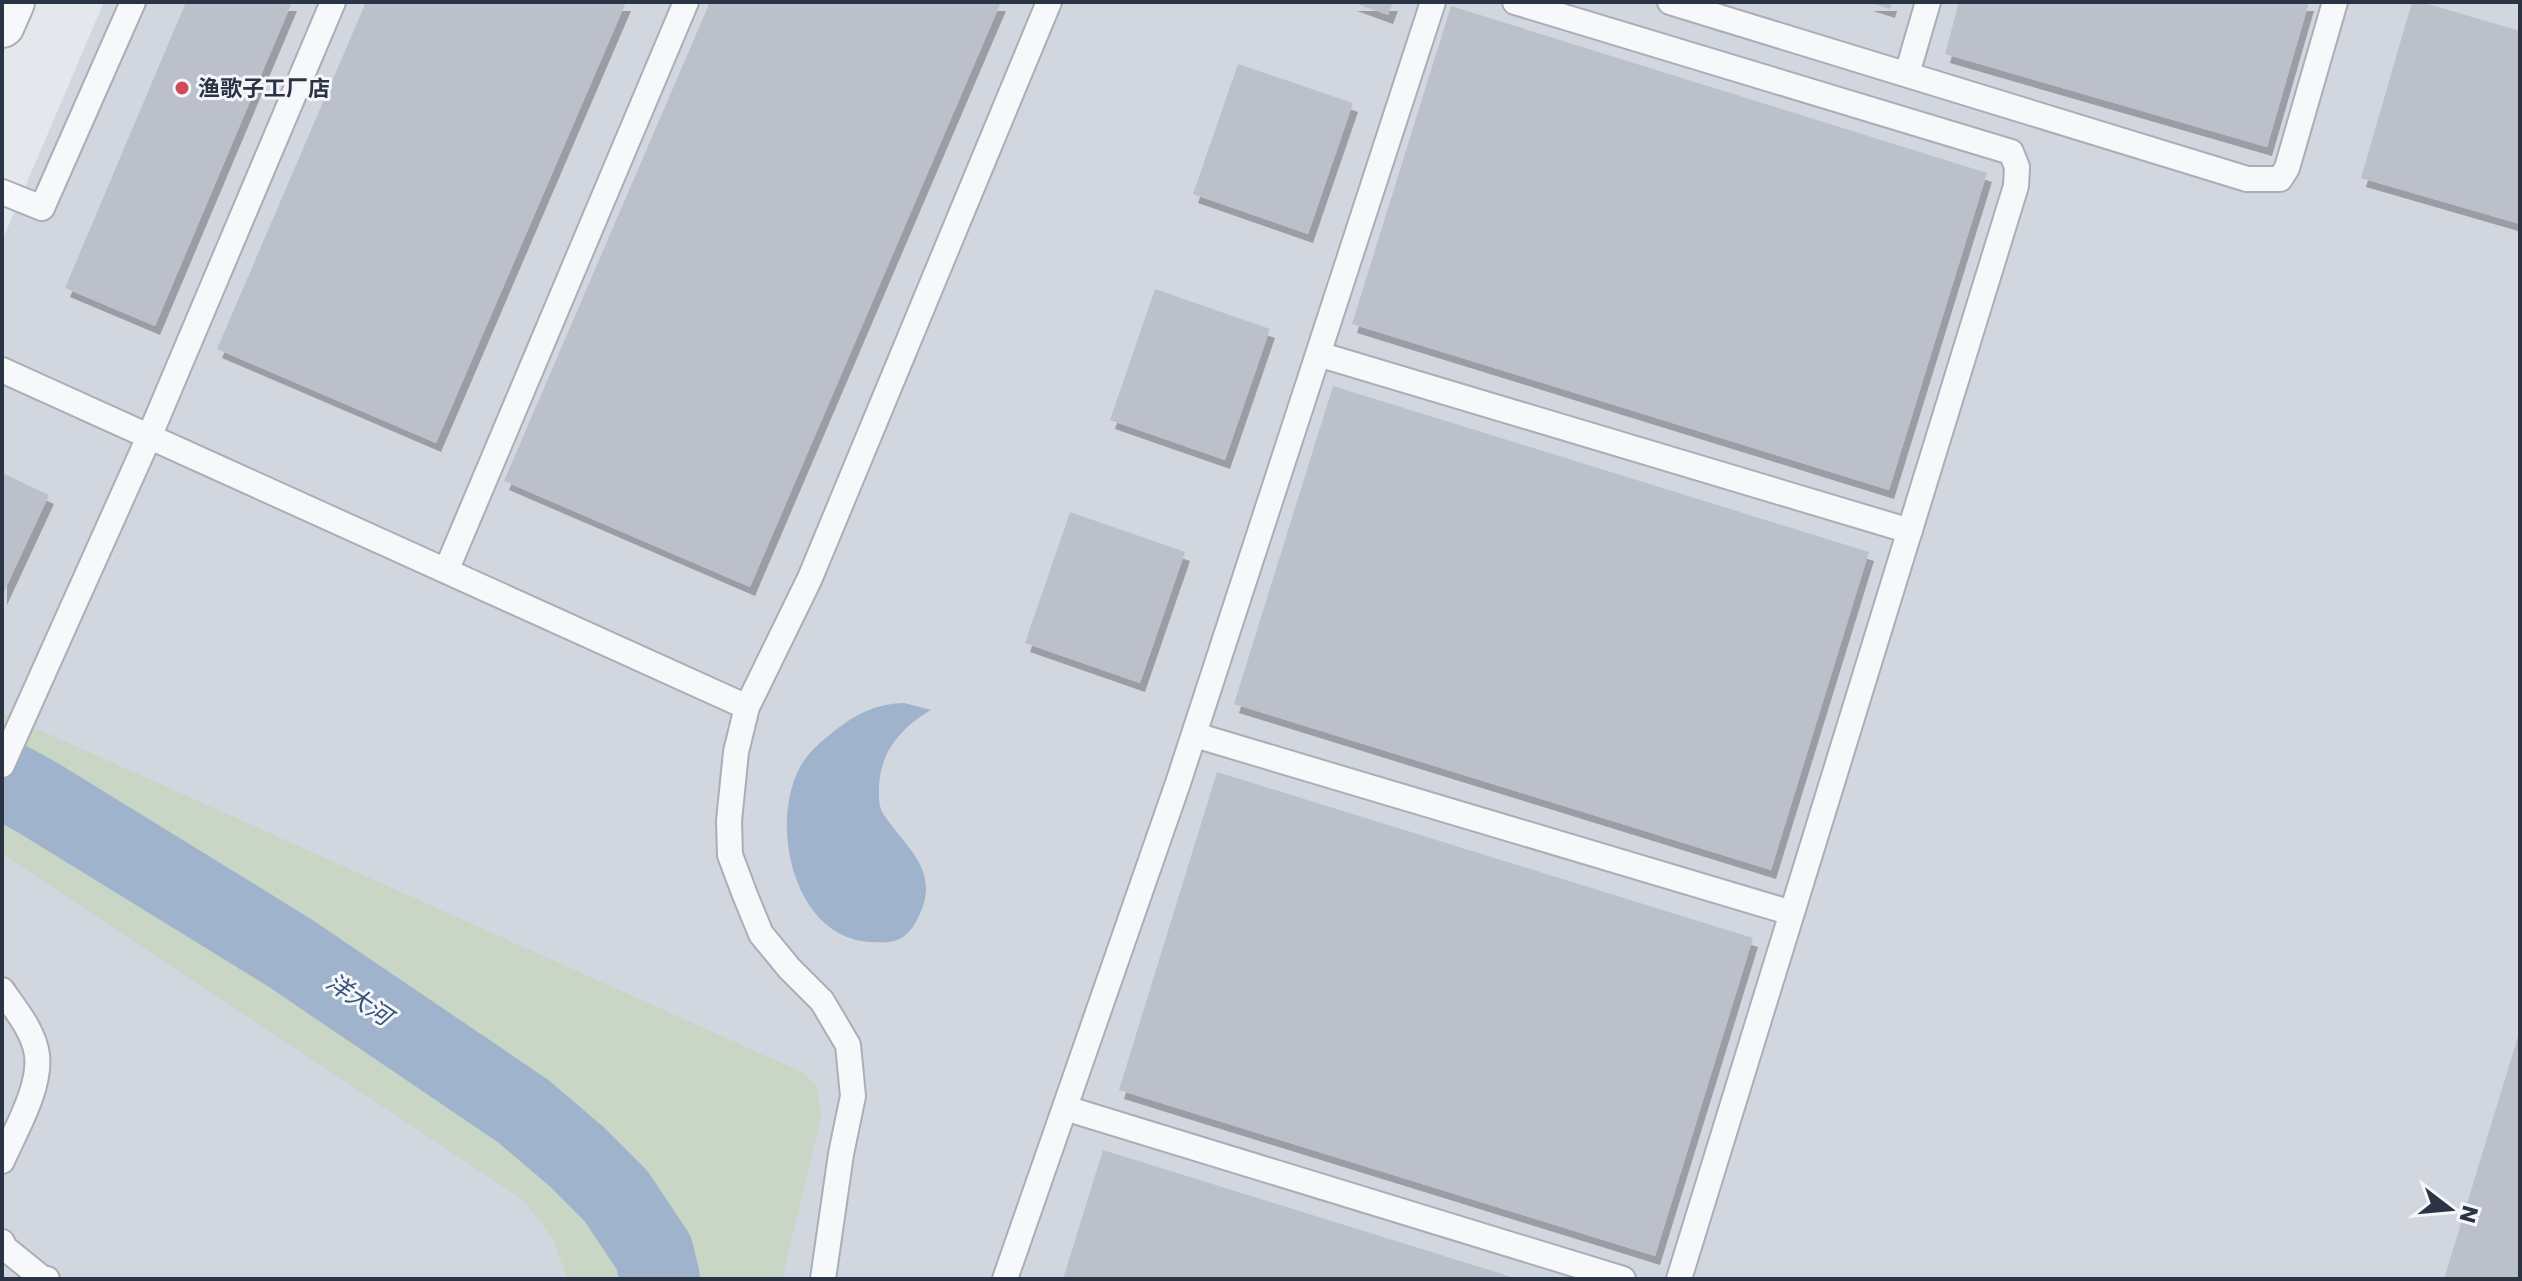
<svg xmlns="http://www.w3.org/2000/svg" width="2522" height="1281" viewBox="0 0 2522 1281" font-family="Poppins,'Noto Sans SC',sans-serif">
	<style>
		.built { fill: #d2d6de }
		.green { fill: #c9d6c5 }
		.water { fill: #9fb4cc }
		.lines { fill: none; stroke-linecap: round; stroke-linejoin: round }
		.river { stroke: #9fb4cc; stroke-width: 80 }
		.building { fill: #bbc0ca; filter: url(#shadow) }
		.service-casing { stroke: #a9aeb7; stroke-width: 28 }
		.tertiary-casing { stroke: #a9aeb7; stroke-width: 48 }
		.service { stroke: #f7f8fa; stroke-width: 24 }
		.tertiary { stroke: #f7f8fa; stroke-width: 44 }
		.poi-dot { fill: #d1495b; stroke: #f4f6f9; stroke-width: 3 }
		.labels { text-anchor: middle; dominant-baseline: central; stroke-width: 6; stroke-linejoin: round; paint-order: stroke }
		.poi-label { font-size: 22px; font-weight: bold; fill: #2b3445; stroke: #f4f6f9; text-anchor: start }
		.water-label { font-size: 24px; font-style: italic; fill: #34527a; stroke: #f4f6f9 }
	</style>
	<defs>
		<filter id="shadow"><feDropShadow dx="5" dy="9" stdDeviation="0" flood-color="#0004"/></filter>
	</defs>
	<rect width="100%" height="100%" fill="#e4e7ec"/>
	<path class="built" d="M104,2H2520V1279H2V241Z"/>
	<path class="green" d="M2,713L802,1072L817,1086L821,1117L782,1279H568L551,1235L522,1199L2,853Z"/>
	<path class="water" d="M904,703L931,710C902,727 881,750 879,786C879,796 878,806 884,815C906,848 941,870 919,916C914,927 906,938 894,941C887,943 877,942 870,942C792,938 767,818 803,762C810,751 823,740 833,732C856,714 875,704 904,703Z"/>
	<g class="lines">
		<path class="river" d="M2,778L35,796L290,953L523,1111L577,1157L616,1196L654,1253L660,1279"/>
	</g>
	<path class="building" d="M186,2H292L155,326L65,288Z
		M366,2H626L436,443L217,349Z
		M710,2H1001L750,587L504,481Z
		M1352,2H1393L1388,15Z
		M1868,2H1892L1890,9Z
		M1959,2H2309L2267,147L1945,54Z
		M2412,2H2421L2520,31V224L2361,178Z
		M1451,6L1987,173L1889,490L1352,324Z
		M1238,64L1353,103L1308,234L1193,194Z
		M1155,289L1270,329L1225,460L1110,420Z
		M1333,386L1869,552L1771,870L1234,704Z
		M2,473L49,495L2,596Z
		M1070,512L1185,552L1140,683L1025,643Z
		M1217,772L1753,938L1655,1256L1119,1090Z
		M2519,1033L2520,1279H2444Z
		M1103,1150L1515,1278V1279H1063Z"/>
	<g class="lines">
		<defs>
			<path id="service" d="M1515,2L2011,152L2017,167L2016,186L1679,1279
				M1670,2L2247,179H2280L2287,168L2335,2
				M1907,74L1928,2
				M2,192L42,208L133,2
				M1318,354L1910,531
				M2,370L747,707
				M446,571L686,2
				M1195,735L1792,913
				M2,765L149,437L333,2
				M2,990C15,1009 34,1031 37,1055C41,1088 15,1131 2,1161
				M1065,1108L1623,1279
				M2,1242L5,1248L42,1278L47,1279
				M823,1279L841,1154L853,1096L848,1045L822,1001L789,968L761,934L745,895L730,855L729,821L736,752L747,707L810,578L1049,2
				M1005,1279L1178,783L1433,2"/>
			<path id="tertiary" d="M2,25L12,2"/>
		</defs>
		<use href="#service" class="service-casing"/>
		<use href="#tertiary" class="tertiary-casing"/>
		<use href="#service" class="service"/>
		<use href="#tertiary" class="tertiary"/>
	</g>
	<circle class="poi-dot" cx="182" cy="88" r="8"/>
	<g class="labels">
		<g class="poi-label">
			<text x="198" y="88">渔歌子工厂店</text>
		</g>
		<g class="water-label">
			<text transform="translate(359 999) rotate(34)">洋大河</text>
		</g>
	</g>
	<rect width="2522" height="1281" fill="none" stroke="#2b3445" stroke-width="8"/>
	<g transform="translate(2450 1209) rotate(106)" stroke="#f4f6f9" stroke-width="6" paint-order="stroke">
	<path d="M0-6L14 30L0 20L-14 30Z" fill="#2b3445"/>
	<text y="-12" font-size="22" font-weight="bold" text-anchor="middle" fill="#2b3445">N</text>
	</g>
</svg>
